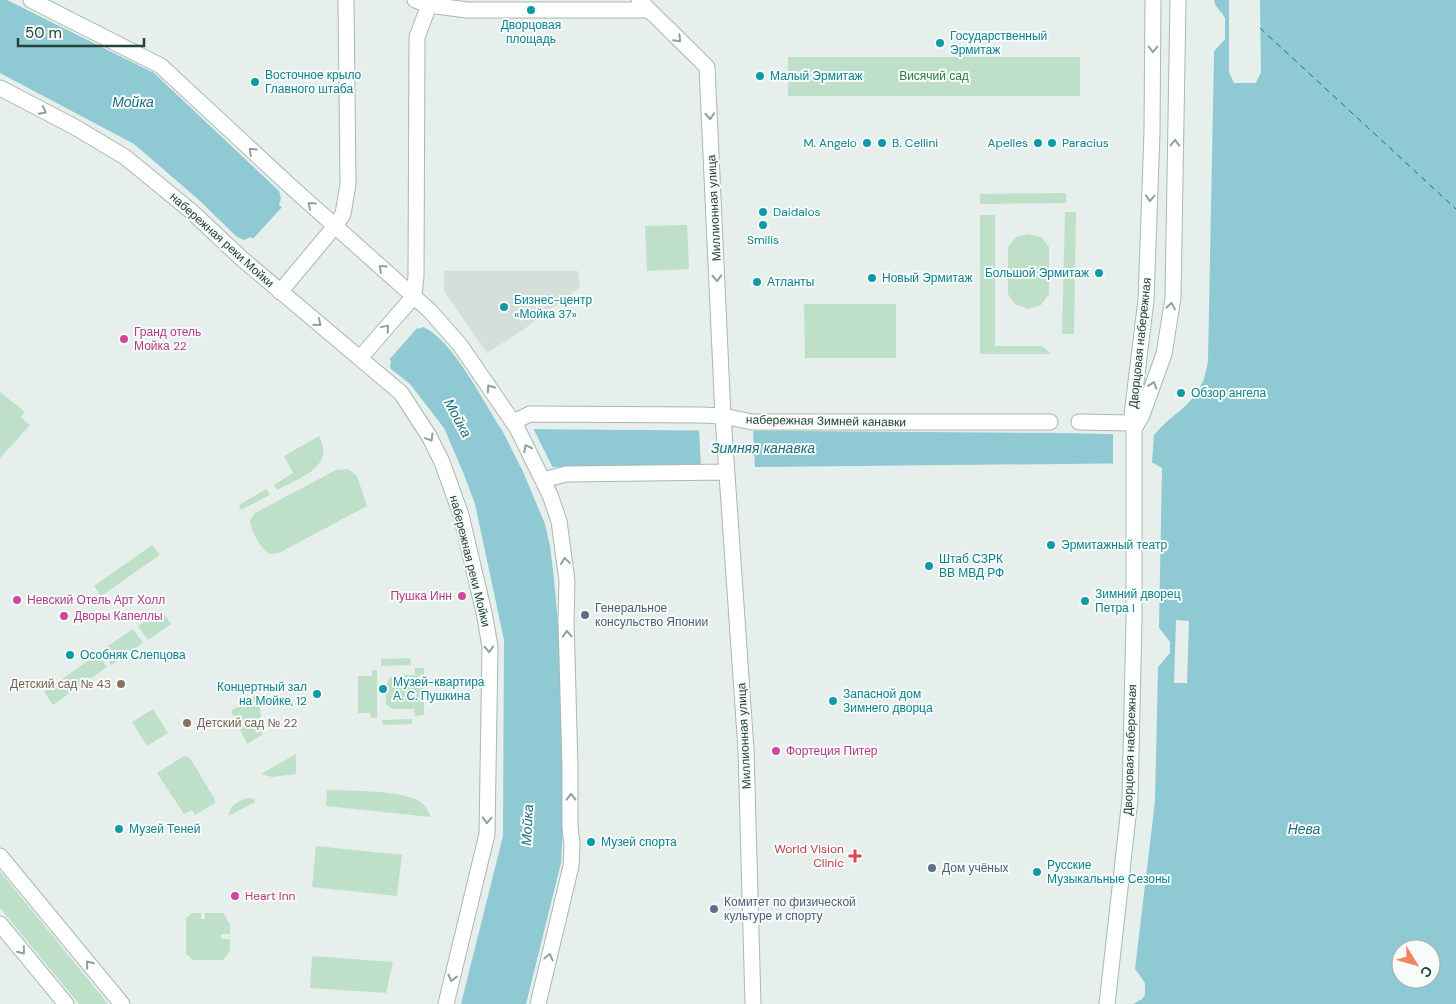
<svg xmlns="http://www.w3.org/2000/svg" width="1456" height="1004" viewBox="0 0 1456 1004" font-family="'DM Sans',sans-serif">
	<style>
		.built { fill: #d4dfda }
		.green { fill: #bfe0c8 }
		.water { fill: #8ec9d4; fill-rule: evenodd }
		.pier { fill: #e6efeb }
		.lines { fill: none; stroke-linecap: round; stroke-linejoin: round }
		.ferry { stroke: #1c6f80; stroke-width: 1; stroke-dasharray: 6 5; stroke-linecap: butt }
		.street-casing { stroke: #a8b8b2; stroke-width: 17 }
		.secondary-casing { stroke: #a4bbb3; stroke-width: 17 }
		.street { stroke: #fff; stroke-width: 15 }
		.secondary { stroke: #fff; stroke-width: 15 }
		.oneway { stroke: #92a09c }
		.culture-dot { fill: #0f9aa8; stroke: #f7fbf9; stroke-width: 2 }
		.hotel-dot { fill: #d1479c; stroke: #f7fbf9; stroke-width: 2 }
		.service-dot { fill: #5c6f8a; stroke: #f7fbf9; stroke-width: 2 }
		.education-dot { fill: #8d6e63; stroke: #f7fbf9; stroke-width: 2 }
		.health-dot { fill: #e0444e; stroke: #f7fbf9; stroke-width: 2 }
		.labels { text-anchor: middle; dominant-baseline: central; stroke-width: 4; stroke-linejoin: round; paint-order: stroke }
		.culture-label { font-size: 12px; fill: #0d838f; stroke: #f7fbf9; text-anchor: start }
		.park-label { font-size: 12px; fill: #2d7a4b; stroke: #f7fbf9 }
		.street-label { font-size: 12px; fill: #24423a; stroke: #f7fbf9 }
		.hotel-label { font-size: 12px; fill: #b23c85; stroke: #f7fbf9; text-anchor: start }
		.service-label { font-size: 12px; fill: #4e5e75; stroke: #f7fbf9; text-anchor: start }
		.education-label { font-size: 12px; fill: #785e54; stroke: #f7fbf9; text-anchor: end }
		.health-label { font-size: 12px; fill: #be3a42; stroke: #f7fbf9; text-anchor: end }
		.water-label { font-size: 14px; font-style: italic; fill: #1c6f80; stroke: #f7fbf9 }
	</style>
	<rect width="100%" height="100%" fill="#e6efeb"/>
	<path class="built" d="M444,271H578L580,287L523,330L487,353L444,291Z"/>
	<path class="green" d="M788,57H1080V96H788Z
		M1066,193V203L980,204V194Z
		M1065,212H1076L1074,334H1062Z
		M980,215H995V346H1042L1051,354H980Z
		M687,225L689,269L647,271L645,226Z
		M1028,234L1041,237L1049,247V294L1041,305L1028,309L1015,304L1008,294V247L1016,237Z
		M804,304H896V358H805Z
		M0,392L25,412L21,417L30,425L0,458Z
		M319,436C336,467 299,478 277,490L274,485L293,473L284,456Z
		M348,469L357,476L367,506L279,553L269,554C259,545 251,533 250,520L255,513L336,470Z
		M266,489L270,495L241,510L239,505Z
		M152,545L160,555L101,596L94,586Z
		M161,610L171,624L148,640L138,626Z
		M133,629L143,643L111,665L102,650Z
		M97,654L107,667L53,705L44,692Z
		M410,658L411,665L381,666V659Z
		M415,668H424V715L415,716L414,709H392L386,704C386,694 384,684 392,676L415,675Z
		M372,670H377V718H371L370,713H358V676H372Z
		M259,693L262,735L247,744L231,711Z
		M153,709L168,733L147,746L132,722Z
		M412,719V724L383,725L382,720Z
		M296,754V774L272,777L261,774Z
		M184,756L190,758L214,798L215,803L195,815L192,810L184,814L157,773Z
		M327,790C351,791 397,790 417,800C424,803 428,810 431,817L326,806Z
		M248,798L254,799L255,802L228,816C230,805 238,801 248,798Z
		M316,846L402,855L397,896L312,887Z
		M0,871L108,1004H79L0,908Z
		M192,913H201V919H205V913H223L230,924V934H221V939H230V951L223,960H193L186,954V918Z
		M312,956L393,962L386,993L310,988Z"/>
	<path class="water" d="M0,0H7L154,73L279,191L281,198L279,205L419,329L423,327C451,338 484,402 501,429L1062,433L1154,435C1178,407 1201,402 1208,361L1214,56V51L1225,39L1223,14L1216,8L1214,0H1456V1004H1133L1142,999L1145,983L1135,969L1155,801L1158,667L1170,652V642L1159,628L1162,468L1153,463L760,467H521L545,524L550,546L554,579L559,635L564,807L561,863L526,1004H461L503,836L504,640L475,504L463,472L444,428L410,384L391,369L390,366L391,361L251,237L244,240L237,237L199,200L134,144L0,73ZM1401,949H1431V979H1401Z"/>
	<path class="pier" d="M1229,0H1260L1261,72L1256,83H1234L1229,72Z
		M1214,3L1225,18V39L1214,51V56V48L1222,38L1223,18L1214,8Z
		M283,206L419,326L388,361L252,240Z
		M1208,361L1204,379L1195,396L1181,410L1164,423L1165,419L1179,409L1193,394L1202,378L1205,364Z
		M501,428H533L553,468H521Z
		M699,430H753L755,468H701Z
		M1113,431L1154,433L1152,463L1147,465L1113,466Z
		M1176,620L1189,621L1187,683H1174Z
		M1159,628L1170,642V653L1158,667L1159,661L1167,652V642L1159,633Z
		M1135,969L1145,984V995L1142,999L1131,1004L1142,994L1143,984L1135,973Z"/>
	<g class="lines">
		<path class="ferry" d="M1260,28L1456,209"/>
		<defs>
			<path id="street" d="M31,0L161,66L288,184L430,311L460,345L517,428L550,495L559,521L567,581L566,620L570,767V827L572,844L571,866L538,1004
				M415,0L429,5L467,10H649
				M639,0L707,67L723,416L746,750L753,1004
				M0,88L73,126L125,157L191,211L241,258L401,393L429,436L442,462L461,515L485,617L490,647L487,834L446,1004
				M280,292L335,226L343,214L348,184L346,0
				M360,358L414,296L416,276L417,37L429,5
				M513,422L530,414L701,415L723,416L752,422H1050
				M1079,422L1132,423
				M543,480L566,474L727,472"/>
			<path id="secondary" d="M1134,429L1142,415L1164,354L1173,298L1178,0
				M0,856L122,1004
				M0,924L66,1004
				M1107,1004L1130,799L1134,619V429L1132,415L1146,300L1152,132L1153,0"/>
		</defs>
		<use href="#street" class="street-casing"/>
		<use href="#secondary" class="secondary-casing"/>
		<use href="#street" class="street"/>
		<use href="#secondary" class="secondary"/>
	</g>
	<defs><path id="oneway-chevron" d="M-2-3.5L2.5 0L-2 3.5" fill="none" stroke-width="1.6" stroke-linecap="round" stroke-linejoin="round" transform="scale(1.25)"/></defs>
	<g class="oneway">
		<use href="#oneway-chevron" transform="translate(678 39) rotate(45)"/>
		<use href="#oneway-chevron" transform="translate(1153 49) rotate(90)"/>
		<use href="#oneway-chevron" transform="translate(43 111) rotate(27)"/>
		<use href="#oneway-chevron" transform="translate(710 116) rotate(87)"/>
		<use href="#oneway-chevron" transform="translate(1175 143) rotate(-89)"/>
		<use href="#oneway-chevron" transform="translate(252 151) rotate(-137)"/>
		<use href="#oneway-chevron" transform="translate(1150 198) rotate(92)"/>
		<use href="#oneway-chevron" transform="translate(311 205) rotate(-138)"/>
		<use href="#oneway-chevron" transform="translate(382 268) rotate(-138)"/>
		<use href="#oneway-chevron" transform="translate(717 278) rotate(87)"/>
		<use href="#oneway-chevron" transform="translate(1171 306) rotate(-81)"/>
		<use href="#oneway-chevron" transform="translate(318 323) rotate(40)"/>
		<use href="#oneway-chevron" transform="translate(386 328) rotate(-50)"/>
		<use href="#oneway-chevron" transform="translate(1153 385) rotate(-71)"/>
		<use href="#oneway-chevron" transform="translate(490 388) rotate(-125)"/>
		<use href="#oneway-chevron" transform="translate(430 438) rotate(59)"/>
		<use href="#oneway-chevron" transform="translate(527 448) rotate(-117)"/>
		<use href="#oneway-chevron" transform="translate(565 561) rotate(-98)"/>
		<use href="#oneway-chevron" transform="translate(567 634) rotate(-93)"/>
		<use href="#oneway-chevron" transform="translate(489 649) rotate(87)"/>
		<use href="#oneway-chevron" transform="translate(571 797) rotate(-91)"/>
		<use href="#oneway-chevron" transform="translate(487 820) rotate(92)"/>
		<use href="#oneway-chevron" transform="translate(22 951) rotate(51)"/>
		<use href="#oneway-chevron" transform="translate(549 957) rotate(-77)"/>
		<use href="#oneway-chevron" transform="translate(89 964) rotate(-129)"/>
		<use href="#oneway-chevron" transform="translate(452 978) rotate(104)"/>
	</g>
	<g class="culture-dot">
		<circle cx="531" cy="10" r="5"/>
		<circle cx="940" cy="43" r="5"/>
		<circle cx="760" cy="76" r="5"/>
		<circle cx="255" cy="82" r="5"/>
		<circle cx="867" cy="143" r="5"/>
		<circle cx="882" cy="143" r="5"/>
		<circle cx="1038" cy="143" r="5"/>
		<circle cx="1052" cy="143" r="5"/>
		<circle cx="763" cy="212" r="5"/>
		<circle cx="763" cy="225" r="5"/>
		<circle cx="1099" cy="273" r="5"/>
		<circle cx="872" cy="278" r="5"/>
		<circle cx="757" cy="282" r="5"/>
		<circle cx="504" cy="307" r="5"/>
		<circle cx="1181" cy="393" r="5"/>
		<circle cx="1051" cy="545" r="5"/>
		<circle cx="929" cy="566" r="5"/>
		<circle cx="1085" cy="601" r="5"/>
		<circle cx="70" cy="655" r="5"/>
		<circle cx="383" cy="689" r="5"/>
		<circle cx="317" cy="694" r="5"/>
		<circle cx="833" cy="701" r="5"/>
		<circle cx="119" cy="829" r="5"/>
		<circle cx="591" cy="842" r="5"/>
		<circle cx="1037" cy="872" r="5"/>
	</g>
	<g class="hotel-dot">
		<circle cx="124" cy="339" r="5"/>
		<circle cx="462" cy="596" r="5"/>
		<circle cx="17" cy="600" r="5"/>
		<circle cx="64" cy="616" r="5"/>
		<circle cx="776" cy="751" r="5"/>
		<circle cx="235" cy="896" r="5"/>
	</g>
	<g class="service-dot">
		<circle cx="585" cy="615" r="5"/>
		<circle cx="932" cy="868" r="5"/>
		<circle cx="714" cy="909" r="5"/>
	</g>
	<g class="education-dot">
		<circle cx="121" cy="684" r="5"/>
		<circle cx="187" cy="723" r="5"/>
	</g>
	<path class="health-dot" d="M852.5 848.5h5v5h5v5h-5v5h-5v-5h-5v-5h5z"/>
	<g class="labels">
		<g class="culture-label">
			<text x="531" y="25" text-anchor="middle">Дворцовая<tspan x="531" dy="14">площадь</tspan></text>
			<text x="950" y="36">Государственный<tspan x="950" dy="14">Эрмитаж</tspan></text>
			<text x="265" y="75">Восточное крыло<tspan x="265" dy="14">Главного штаба</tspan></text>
			<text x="770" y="76">Малый Эрмитаж</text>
			<text x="857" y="143" text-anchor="end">M. Angelo</text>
			<text x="892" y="143">B. Cellini</text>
			<text x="1028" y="143" text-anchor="end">Apelles</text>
			<text x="1062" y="143">Paracius</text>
			<text x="773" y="212">Daidalos</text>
			<text x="763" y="240" text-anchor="middle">Smilis</text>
			<text x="1089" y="273" text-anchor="end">Большой Эрмитаж</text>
			<text x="882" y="278">Новый Эрмитаж</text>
			<text x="767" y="282">Атланты</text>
			<text x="514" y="300">Бизнес-центр<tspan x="514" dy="14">«Мойка 37»</tspan></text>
			<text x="1191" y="393">Обзор ангела</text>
			<text x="1061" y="545">Эрмитажный театр</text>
			<text x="939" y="559">Штаб СЗРК<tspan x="939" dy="14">ВВ МВД РФ</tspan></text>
			<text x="1095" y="594">Зимний дворец<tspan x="1095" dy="14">Петра I</tspan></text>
			<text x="80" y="655">Особняк Слепцова</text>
			<text x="393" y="682">Музей-квартира<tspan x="393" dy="14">А. С. Пушкина</tspan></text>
			<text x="307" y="687" text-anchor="end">Концертный зал<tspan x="307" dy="14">на Мойке, 12</tspan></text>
			<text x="843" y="694">Запасной дом<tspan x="843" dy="14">Зимнего дворца</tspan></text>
			<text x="129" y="829">Музей Теней</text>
			<text x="601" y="842">Музей спорта</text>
			<text x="1047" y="865">Русские<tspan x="1047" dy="14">Музыкальные Сезоны</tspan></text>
		</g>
		<g class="park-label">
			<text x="934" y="76">Висячий сад</text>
		</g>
		<g class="street-label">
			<text transform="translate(714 208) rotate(-93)">Миллионная улица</text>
			<text transform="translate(222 240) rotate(42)">набережная реки Мойки</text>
			<text transform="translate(1140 343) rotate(-84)">Дворцовая набережная</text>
			<text transform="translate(826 421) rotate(1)">набережная Зимней канавки</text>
			<text transform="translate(470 561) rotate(76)">набережная реки Мойки</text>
			<text transform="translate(744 736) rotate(-93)">Миллионная улица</text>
			<text transform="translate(1130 750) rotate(-88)">Дворцовая набережная</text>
		</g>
		<g class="hotel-label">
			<text x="134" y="332">Гранд отель<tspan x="134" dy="14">Мойка 22</tspan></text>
			<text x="452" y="596" text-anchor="end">Пушка Инн</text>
			<text x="27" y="600">Невский Отель Арт Холл</text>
			<text x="74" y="616">Дворы Капеллы</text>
			<text x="786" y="751">Фортеция Питер</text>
			<text x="245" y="896">Heart Inn</text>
		</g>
		<g class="service-label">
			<text x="595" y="608">Генеральное<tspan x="595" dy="14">консульство Японии</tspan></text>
			<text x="942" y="868">Дом учёных</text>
			<text x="724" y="902">Комитет по физической<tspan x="724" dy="14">культуре и спорту</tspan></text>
		</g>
		<g class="education-label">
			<text x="111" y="684">Детский сад № 43</text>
			<text x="197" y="723" text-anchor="start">Детский сад № 22</text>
		</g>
		<g class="health-label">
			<text x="844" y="849">World Vision<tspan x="844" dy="14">Clinic</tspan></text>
		</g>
		<g class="water-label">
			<text x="133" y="102">Мойка</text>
			<text transform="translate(458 418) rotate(62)">Мойка</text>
			<text x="763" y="448">Зимняя канавка</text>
			<text transform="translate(527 825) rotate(-87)">Мойка</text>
			<text x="1304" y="829">Нева</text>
		</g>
	</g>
	<g transform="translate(1416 964) rotate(127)"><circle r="24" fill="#f7fbf9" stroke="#a3b1ad"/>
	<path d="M0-4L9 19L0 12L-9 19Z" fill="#f4845f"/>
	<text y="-8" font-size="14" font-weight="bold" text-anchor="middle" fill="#24423a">С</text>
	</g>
	<path d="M18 38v8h126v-8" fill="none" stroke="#24423a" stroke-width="2.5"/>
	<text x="25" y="38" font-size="15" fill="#24423a" stroke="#f7fbf9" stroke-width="4" paint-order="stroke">50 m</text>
</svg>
